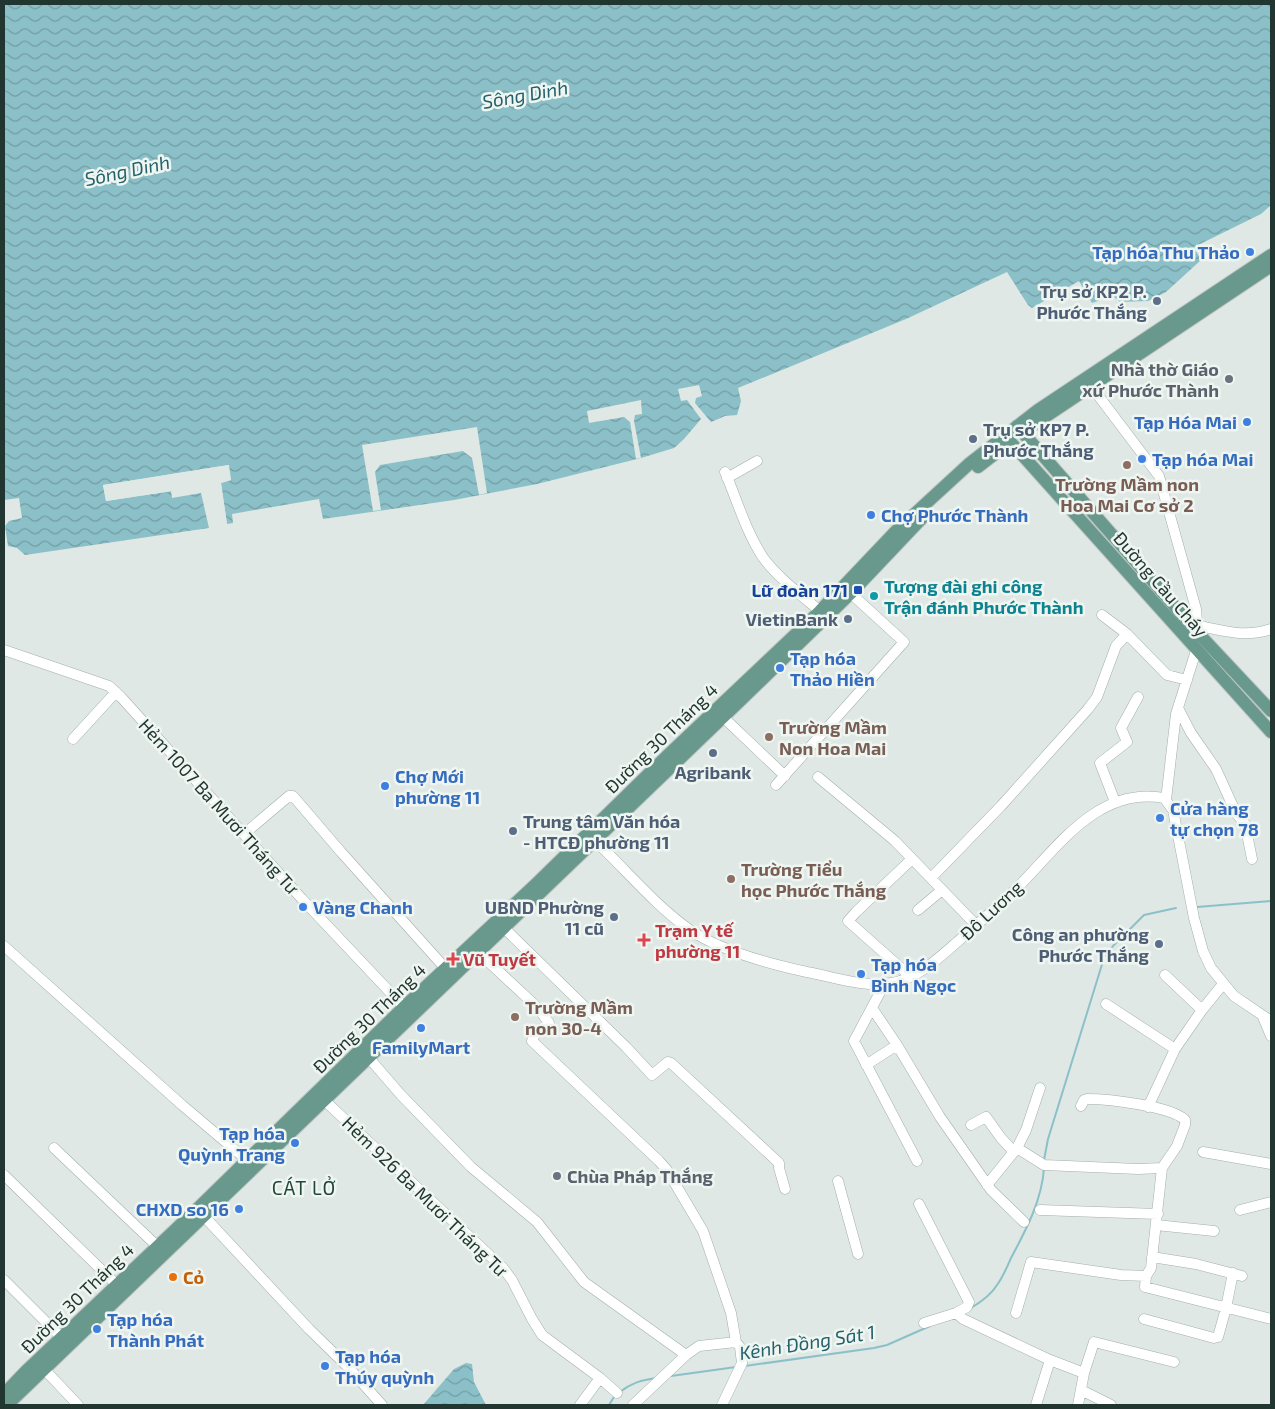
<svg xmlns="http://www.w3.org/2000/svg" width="1275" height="1409" viewBox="0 0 1275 1409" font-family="'Exo 2',sans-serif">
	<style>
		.water { fill: url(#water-waves) }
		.pier { fill: #dfe8e4 }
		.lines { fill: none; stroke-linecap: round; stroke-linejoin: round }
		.stream { stroke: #8cc0c8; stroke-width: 2 }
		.minor-casing { stroke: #a3afab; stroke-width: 11 }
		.major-casing { stroke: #bdc3c1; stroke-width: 14 }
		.minor { stroke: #fff; stroke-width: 10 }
		.major { stroke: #68998c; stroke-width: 12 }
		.shop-dot { fill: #3f7fe0; stroke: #eff6f2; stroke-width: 2 }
		.service-dot { fill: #5c6f8a; stroke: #eff6f2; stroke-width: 2 }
		.worship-dot { fill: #6b7280; stroke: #eff6f2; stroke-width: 2 }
		.education-dot { fill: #8d6e63; stroke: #eff6f2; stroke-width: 2 }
		.transit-dot { fill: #1a4fb4; stroke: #eff6f2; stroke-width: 2 }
		.culture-dot { fill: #0f9aa8; stroke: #eff6f2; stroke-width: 2 }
		.health-dot { fill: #e0444e; stroke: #eff6f2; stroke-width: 2 }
		.food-dot { fill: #e8710a; stroke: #eff6f2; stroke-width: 2 }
		.labels { text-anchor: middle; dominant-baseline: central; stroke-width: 5; stroke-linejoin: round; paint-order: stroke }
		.shop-label { font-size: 18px; font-weight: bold; fill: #366cbe; stroke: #eff6f2; text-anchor: start }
		.service-label { font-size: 18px; font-weight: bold; fill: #4e5e75; stroke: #eff6f2; text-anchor: end }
		.worship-label { font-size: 18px; font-weight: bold; fill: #5b616d; stroke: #eff6f2; text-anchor: end }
		.education-label { font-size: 18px; font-weight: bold; fill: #785e54; stroke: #eff6f2; text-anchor: start }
		.street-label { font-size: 18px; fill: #223631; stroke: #eff6f2 }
		.culture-label { font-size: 18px; font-weight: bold; fill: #0d838f; stroke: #eff6f2; text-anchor: start }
		.transit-label { font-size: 18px; font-weight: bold; fill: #164399; stroke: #eff6f2; text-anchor: end }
		.health-label { font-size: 18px; font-weight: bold; fill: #be3a42; stroke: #eff6f2; text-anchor: start }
		.food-label { font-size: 18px; font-weight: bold; fill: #c56008; stroke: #eff6f2; text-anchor: start }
		.water-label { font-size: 19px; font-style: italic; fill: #23616b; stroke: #eff6f2 }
		.neighbourhood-label { font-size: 19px; letter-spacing: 1px; fill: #20463c; stroke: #eff6f2 }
	</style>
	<defs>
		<pattern id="water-waves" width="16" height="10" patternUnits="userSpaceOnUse" patternTransform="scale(1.25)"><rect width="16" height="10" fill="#8cc0c8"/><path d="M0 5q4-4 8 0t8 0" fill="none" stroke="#729da3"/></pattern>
	</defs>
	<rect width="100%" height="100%" fill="#dfe8e4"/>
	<path class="water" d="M4,4H1271V205L1261,214L1194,247L1201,260L1166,292L1148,301L1120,302L1113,296L1092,303L1079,281L1032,308L1028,305L1007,272L906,319L738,388L741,401L737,415L725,416L711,422L695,403L696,398L702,396L699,385L678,389L681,401L687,400L701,419L684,439L674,448L641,458L537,484L454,500L323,519L319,499L232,514L233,523L227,524L221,483L231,480L228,465L103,485L106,501L171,491L172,498L201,493L209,528L25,555L17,548L8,546L5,526L9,521L22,518L19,498L4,500Z
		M466,1363L472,1364L474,1382L486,1405H423L454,1369Z"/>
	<path class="pier" d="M641,400L642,414L635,415L634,421L641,458L636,459L630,422L624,417L589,423L587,411Z
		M477,427L487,493L479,495L472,458L463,451L380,465L375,472L381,510L373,511L362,445Z
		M229,465L231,480L221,483L227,524H225L219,483L220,481L229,478L227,468L106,487L108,498L170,489L173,491L106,501L103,485Z"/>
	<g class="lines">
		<path class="stream" d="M1197,907L1271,901
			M1044,1160L1048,1139L1104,958L1113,946L1144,915L1176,908
			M971,1308C981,1302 991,1295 997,1285C1003,1277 1007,1267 1011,1258C1026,1230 1042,1200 1044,1168
			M745,1366L874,1348L887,1345L930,1326
			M671,1376L736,1367
			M620,1392C631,1383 642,1380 656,1378
			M609,1405L614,1397"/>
		<defs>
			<path id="minor" d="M1091,386L1159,476L1196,609L1198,633
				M725,472C737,500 745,529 762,556C775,575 802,596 820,611
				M727,478L757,461
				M1102,615L1127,634
				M1199,626C1225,631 1245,638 1271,629
				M4,650L109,686L121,697L302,899L404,1007
				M1178,708L1191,733L1216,769L1236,813L1245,824L1252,859
				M723,717L785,776
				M73,739L116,692
				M818,777L895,841L976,925
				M776,785L904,642L846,589
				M1166,800L1176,714L1196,651
				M1115,802L1100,763L1127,742L1121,728L1138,697
				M244,834L289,796H293L341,852L446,969
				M591,837C624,867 653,904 690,930C721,951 770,964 807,972C834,977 865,988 892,983C916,979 938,959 956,943C976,925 998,907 1017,888C1058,847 1098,786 1164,798L1173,810L1194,918L1203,951L1211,968L1234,996L1271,1021
				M931,878L1001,806L1088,709L1097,697L1116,646L1127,634L1167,675L1187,680
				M918,910L942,890
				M504,928L626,1047L652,1075L668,1062L671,1063L779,1163V1168L785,1189
				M4,946L182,1105L247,1160
				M478,952L538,1008L549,1023L535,1034L532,1041L659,1161L667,1170L703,1231L731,1313L736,1342L740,1347L742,1363L722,1405
				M1165,975L1202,1010
				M910,976L848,921L856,912L912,859
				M885,983L854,1041L917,1161
				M1106,1004L1175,1049
				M872,1008L897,1045
				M1263,1017L1271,1036
				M369,1058L401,1095L471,1167L537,1222L584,1282L686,1355L699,1346L736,1342
				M866,1065L897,1045L940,1117L991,1190L1024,1222
				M324,1100L503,1268L512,1280L532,1319L542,1335L600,1378L580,1405
				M1081,1106L1084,1100L1087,1099C1108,1099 1171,1106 1185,1120V1125L1177,1146L1162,1168L1151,1268L1146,1276L1145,1287L1271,1319
				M1148,1107L1175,1049L1202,1010L1223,984
				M971,1125L986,1117L1001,1138L1014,1152
				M54,1148L157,1246
				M1017,1148L1044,1165L1138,1169L1162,1168
				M1203,1152L1271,1164
				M4,1175L117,1285
				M838,1181L858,1254
				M987,1185L1017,1148L1026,1130L1040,1088
				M919,1204L969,1302L967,1307L956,1313L924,1323
				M1040,1210L1158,1214
				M1240,1210L1271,1202
				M200,1212L309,1329L348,1367L382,1405
				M1156,1225L1214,1231
				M1152,1257L1196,1264L1242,1276
				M4,1280L61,1337
				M956,1313L963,1319L1050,1360L1084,1373
				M1016,1313L1031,1262L1121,1275L1146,1276
				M1144,1319L1214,1338L1218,1337L1226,1308L1233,1273
				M44,1369L78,1405
				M600,1378L617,1393
				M1081,1390L1111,1405
				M633,1405L686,1355
				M1036,1405L1050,1360
				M1078,1405L1084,1373L1094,1342L1174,1362"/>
			<path id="major" d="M1017,426L1198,633L1271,711
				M1027,429L1271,266
				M1006,437L1271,732
				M978,467L1009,443
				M4,1394L27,1370L197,1209L404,1007L535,885L669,754L820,611L896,531L970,463L1038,410L1271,255
				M7,1405L742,699L851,593L924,516"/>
		</defs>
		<use href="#minor" class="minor-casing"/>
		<use href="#major" class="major-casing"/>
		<use href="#minor" class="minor"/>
		<use href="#major" class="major"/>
	</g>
	<g class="shop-dot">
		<circle cx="1250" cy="252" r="5"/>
		<circle cx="1247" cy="422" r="5"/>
		<circle cx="1142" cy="459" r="5"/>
		<circle cx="871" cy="515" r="5"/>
		<circle cx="780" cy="668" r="5"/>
		<circle cx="385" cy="786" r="5"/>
		<circle cx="1160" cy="818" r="5"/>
		<circle cx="303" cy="907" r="5"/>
		<circle cx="861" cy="974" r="5"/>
		<circle cx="421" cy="1028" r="5"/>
		<circle cx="295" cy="1143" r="5"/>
		<circle cx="239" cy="1209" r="5"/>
		<circle cx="97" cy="1329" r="5"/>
		<circle cx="325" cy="1366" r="5"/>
	</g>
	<g class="service-dot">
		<circle cx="1157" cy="301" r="5"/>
		<circle cx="973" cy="439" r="5"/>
		<circle cx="848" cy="619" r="5"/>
		<circle cx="713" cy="753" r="5"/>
		<circle cx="513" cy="831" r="5"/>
		<circle cx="614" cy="917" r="5"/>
		<circle cx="1159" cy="944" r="5"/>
	</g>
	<g class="worship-dot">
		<circle cx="1229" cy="379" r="5"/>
		<circle cx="557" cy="1176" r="5"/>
	</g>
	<g class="education-dot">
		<circle cx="1127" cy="465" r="5"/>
		<circle cx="769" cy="737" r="5"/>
		<circle cx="731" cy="879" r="5"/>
		<circle cx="515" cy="1017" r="5"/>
	</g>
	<rect class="transit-dot" x="853" y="585" width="10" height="10" rx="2.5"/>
	<circle class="culture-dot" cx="874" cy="596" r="5"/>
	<g class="health-dot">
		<path d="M641.5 932.5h5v5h5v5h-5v5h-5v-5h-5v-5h5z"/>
		<path d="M450.5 951.5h5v5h5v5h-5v5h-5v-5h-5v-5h5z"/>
	</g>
	<circle class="food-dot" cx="173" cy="1277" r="5"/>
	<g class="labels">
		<g class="shop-label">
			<text x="1240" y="252" text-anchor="end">Tạp hóa Thu Thảo</text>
			<text x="1237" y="422" text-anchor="end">Tạp Hóa Mai</text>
			<text x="1152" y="459">Tạp hóa Mai</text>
			<text x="881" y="515">Chợ Phước Thành</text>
			<text x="790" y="658">Tạp hóa<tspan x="790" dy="21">Thảo Hiền</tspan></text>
			<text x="395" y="776">Chợ Mới<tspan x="395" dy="21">phường 11</tspan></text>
			<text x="1170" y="808">Cửa hàng<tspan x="1170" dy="21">tự chọn 78</tspan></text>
			<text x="313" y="907">Vàng Chanh</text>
			<text x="871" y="964">Tạp hóa<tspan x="871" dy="21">Bình Ngọc</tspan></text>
			<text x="421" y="1047" text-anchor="middle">FamilyMart</text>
			<text x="285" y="1133" text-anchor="end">Tạp hóa<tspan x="285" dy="21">Quỳnh Trang</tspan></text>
			<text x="229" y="1209" text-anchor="end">CHXD so 16</text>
			<text x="107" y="1319">Tạp hóa<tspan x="107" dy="21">Thành Phát</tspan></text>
			<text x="335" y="1356">Tạp hóa<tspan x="335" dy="21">Thúy quỳnh</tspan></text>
		</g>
		<g class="service-label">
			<text x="1147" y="291">Trụ sở KP2 P.<tspan x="1147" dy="21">Phước Thắng</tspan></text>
			<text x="983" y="429" text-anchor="start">Trụ sở KP7 P.<tspan x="983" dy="21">Phước Thắng</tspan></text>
			<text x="838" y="619">VietinBank</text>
			<text x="713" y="772" text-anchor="middle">Agribank</text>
			<text x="523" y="821" text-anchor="start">Trung tâm Văn hóa<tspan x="523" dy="21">- HTCĐ phường 11</tspan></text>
			<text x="604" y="907">UBND Phường<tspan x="604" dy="21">11 cũ</tspan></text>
			<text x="1149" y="934">Công an phường<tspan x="1149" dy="21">Phước Thắng</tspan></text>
		</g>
		<g class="worship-label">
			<text x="1219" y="369">Nhà thờ Giáo<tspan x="1219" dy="21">xứ Phước Thành</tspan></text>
			<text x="567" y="1176" text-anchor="start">Chùa Pháp Thắng</text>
		</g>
		<g class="education-label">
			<text x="1127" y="484" text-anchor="middle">Trường Mầm non<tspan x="1127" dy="21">Hoa Mai Cơ sở 2</tspan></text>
			<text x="779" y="727">Trường Mầm<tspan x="779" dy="21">Non Hoa Mai</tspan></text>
			<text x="741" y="869">Trường Tiểu<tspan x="741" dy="21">học Phước Thắng</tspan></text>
			<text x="525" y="1007">Trường Mầm<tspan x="525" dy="21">non 30-4</tspan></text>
		</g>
		<g class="street-label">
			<text transform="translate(1161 584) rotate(49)">Đường Cầu Cháy</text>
			<text transform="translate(661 738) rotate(-44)">Đường 30 Tháng 4</text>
			<text transform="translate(219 806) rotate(48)">Hẻm 1007 Ba Mươi Tháng Tư</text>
			<text transform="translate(991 910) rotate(-43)">Đô Lương</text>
			<text transform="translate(369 1018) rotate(-44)">Đường 30 Tháng 4</text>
			<text transform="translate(425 1196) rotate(44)">Hẻm 926 Ba Mươi Tháng Tư</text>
			<text transform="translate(77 1298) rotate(-44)">Đường 30 Tháng 4</text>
		</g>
		<g class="culture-label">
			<text x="884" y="586">Tượng đài ghi công<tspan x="884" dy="21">Trận đánh Phước Thành</tspan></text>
		</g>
		<g class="transit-label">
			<text x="848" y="590">Lữ đoàn 171</text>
		</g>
		<g class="health-label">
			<text x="655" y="930">Trạm Y tế<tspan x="655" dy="21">phường 11</tspan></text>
			<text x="463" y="959">Vũ Tuyết</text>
		</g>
		<g class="food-label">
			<text x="183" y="1277">Cỏ</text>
		</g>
		<g class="water-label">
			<text transform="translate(525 94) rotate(-10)">Sông Dinh</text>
			<text transform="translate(127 170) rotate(-12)">Sông Dinh</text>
			<text transform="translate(807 1342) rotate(-9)">Kênh Đồng Sát 1</text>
		</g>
		<g class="neighbourhood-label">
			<text x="304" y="1187">CÁT LỞ</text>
		</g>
	</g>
	<rect width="1275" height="1409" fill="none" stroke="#223631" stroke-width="10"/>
</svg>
